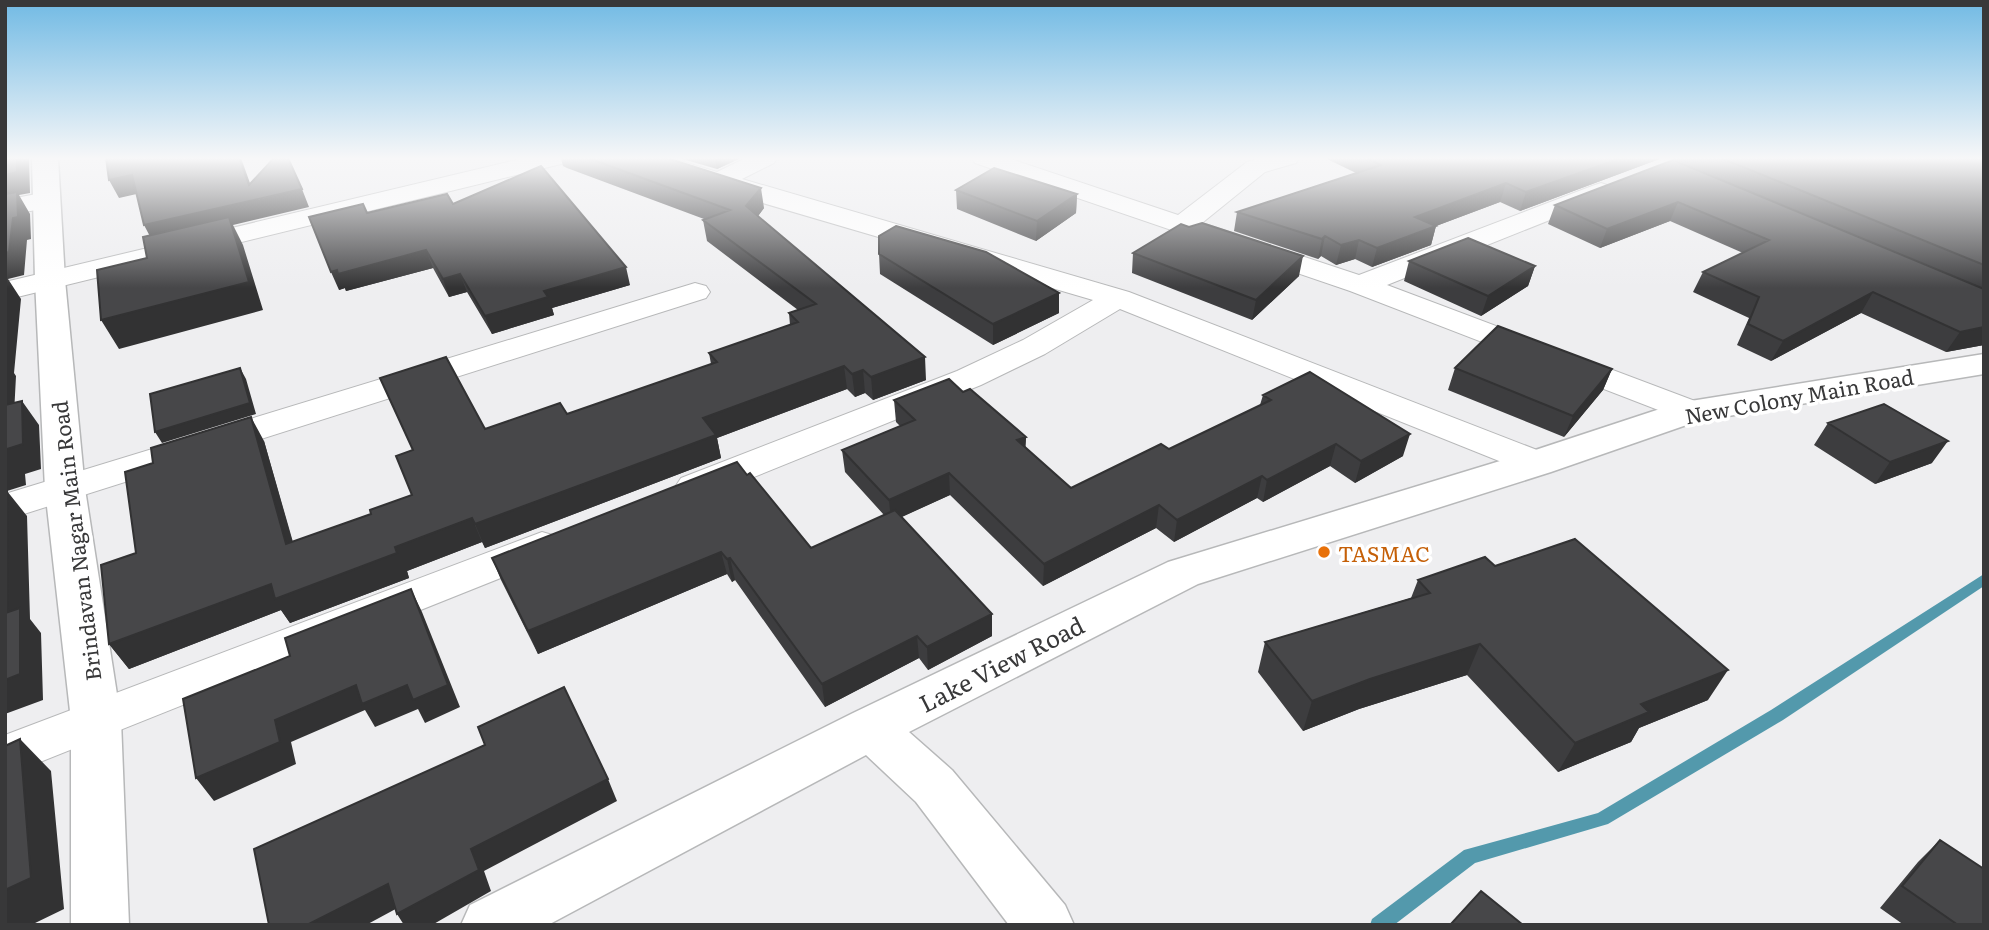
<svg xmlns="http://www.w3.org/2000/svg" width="1989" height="930" viewBox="0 0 1989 930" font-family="Literata,serif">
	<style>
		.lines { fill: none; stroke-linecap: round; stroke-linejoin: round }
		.stream { fill: #5399ac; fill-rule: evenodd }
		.street-casing { stroke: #b7b8b9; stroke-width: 2 }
		.secondary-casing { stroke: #b7b8b9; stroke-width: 3 }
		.street { fill: #fff; fill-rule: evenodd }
		.secondary { fill: #fff; fill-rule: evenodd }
		.wall { fill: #3d3d3f }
		.shaded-wall { fill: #323233 }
		.building { fill: #474749; stroke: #323233; stroke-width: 2 }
		.food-dot { fill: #e8710a; stroke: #fff; stroke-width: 2.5 }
		.labels { text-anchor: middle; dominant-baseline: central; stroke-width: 7; stroke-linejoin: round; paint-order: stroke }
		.street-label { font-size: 21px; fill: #383839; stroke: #fff }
		.food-label { font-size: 21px; fill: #c56008; stroke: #fff; text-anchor: start }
		.near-street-label { font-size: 24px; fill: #383839; stroke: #fff }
	</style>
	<rect width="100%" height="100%" fill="#eeeef0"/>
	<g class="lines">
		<path class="stream" d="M1984,574V586L1783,720L1608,824L1475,863L1394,925H1370L1372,919L1464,850L1598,813L1771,710Z"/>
		<defs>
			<path id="street" d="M525,158H568L565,163L5,300V282Z
				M631,158H670L717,172L746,158H777L774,163L742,179L1129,292L1550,455L1555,463L1550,471L1537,475L1524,471L1120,309L1045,354L981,385L707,496L694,499L681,496L675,487L681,478L957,371L1023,340L1093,300L708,187L634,163Z
				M972,158H1008L1178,215L1247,162L1260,158H1299L1296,163L1265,172L1202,223L1359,275L1592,186L1601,183L1610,186L1614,191L1610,196L1387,285L1703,404L1708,411L1703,418L1691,421L1679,418L1350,291L975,163Z
				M47,192L56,194L60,200L56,206L5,216V200Z
				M695,283L706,286L710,292L706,298L5,520V494Z
				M542,532L556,536L562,546L556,556L5,776V735Z"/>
			<path id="secondary" d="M32,158H58L65,280L85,489L121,720L129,925H71V720L45,489L35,280Z
				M1984,354V374L1698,421L1551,472L1198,584L909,732L952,770L1065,905L1074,925H1009L916,802L866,755L548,925H461L470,905L853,713L1168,562L1523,454L1678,403Z"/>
		</defs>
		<use href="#street" class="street-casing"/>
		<use href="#secondary" class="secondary-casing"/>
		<use href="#street" class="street"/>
		<use href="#secondary" class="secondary"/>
	</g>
	<path class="wall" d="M561,158H667L764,208L758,216L926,380L873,400L865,393L855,397L847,389L717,438L721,458L485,548L482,542L407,571L409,578L290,623L281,610L129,669L109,644L136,553L264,441L293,542L371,514L412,495L485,429L567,414L711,364L709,353L790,325L789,313L798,310L707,241L703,220L704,219L567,168L563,166Z
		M679,158H741L717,169Z
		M1325,158H1662L1520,211L1500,202L1436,226L1431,245L1372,267L1355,259L1336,265L1321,256L1318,259L1234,231L1237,212L1356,173Z
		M1670,158H1984V345L1946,352L1861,313L1771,361L1737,345L1749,318L1693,292L1703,272L1743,253L1670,221L1600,248L1548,224L1555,205L1715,177Z
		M956,190L1077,194L1076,213L1036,241L957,209Z
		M453,204L630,285L552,308L554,315L492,334L467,292L449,297L433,268L346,291L345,288L339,290L367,213Z
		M1133,253L1299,276L1252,320L1132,273Z
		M879,254L1059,313L993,345L880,274Z
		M1409,261L1535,266L1528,286L1481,316L1404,281Z
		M1455,368L1612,369L1603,390L1564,437L1448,390Z
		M963,392L1026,437L1025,447L1071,488L1169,449L1260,405L1263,395L1403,456L1355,483L1330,466L1263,502L1257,498L1174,542L1156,528L1043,586L950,495L901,517L992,636L928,670L919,658L825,707L735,580L732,582L727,574L538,654L501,580L492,558L747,475L811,548L884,515L845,472L842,450L900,426L896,422L894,400Z
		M1828,423L1932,463L1875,484L1814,445Z
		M1495,566L1708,700L1639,728L1631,742L1558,772L1467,675L1359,709L1303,731L1258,672L1265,642L1411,598L1418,580Z
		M1940,840L1984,925H1904L1880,908L1918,862Z"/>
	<path class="shaded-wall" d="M17,158H29L30,193L19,195L30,214L31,239L27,240L24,275L8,279L21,299L14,373L16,376L13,433L5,423V253L13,218L5,199V175Z
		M239,158H241L256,200L302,189L309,207L233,225L243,245L263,310L119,349L101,320L249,282L154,244L144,225L249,185Z
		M715,158H741L717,169Z
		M1621,158H1662L1520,211L1526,192Z
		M132,175L141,193L119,198L109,180Z
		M1506,183L1500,202L1436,226L1431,245L1372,267L1377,248L1415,217Z
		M761,188L764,208L750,227L746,206Z
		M1077,194L1076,213L1036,241L1037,221Z
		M1678,202L1670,221L1600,248L1607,229Z
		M1325,236L1321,256L1318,259L1322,239Z
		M1359,240L1355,259L1336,265L1341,245Z
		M426,250L433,268L346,291L345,288L339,290L331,272Z
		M1303,256L1299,276L1252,320L1256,300Z
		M1535,266L1528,286L1481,316L1488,296Z
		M626,267L630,285L552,308L554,315L492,334L485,316L544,291Z
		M460,274L467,292L449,297L443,279Z
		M1873,292L1861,313L1771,361L1783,341Z
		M1059,293V313L993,345V324Z
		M1984,327V345L1946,352L1960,332Z
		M925,357L926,380L873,400L871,377Z
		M844,366L847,389L717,438L721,458L485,548L475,524L703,418Z
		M240,368L246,379L256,414L162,443L155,432Z
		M1612,369L1603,390L1564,437L1573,416Z
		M863,370L865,393L855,397L852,374Z
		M22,401L39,425L41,469L25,474L26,485L7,491L27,516L30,619L41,633L43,700L5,714V680L8,612L5,460L7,449Z
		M251,417L264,441L300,569L286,544Z
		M1410,434L1403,456L1355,483L1361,461Z
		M1026,437L1025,459L1017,440Z
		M1948,441L1932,463L1875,484L1890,462Z
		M1336,444L1330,466L1263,502L1267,480Z
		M949,473L950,495L891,522L889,500Z
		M1262,476L1257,498L1174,542L1177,520Z
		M1159,505L1156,528L1043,586L1044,564Z
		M472,518L482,542L407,571L409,578L290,623L281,610L129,669L109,644L271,584L395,547Z
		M721,552L727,574L538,654L528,631Z
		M730,558L735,580L732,582L727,559Z
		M411,589L422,612L460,707L425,723L418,709L375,727L365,710L291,742L296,764L214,801L196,778L275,720Z
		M992,614V636L928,670L927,647Z
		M917,636L919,658L825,707L822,684Z
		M1480,644L1467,675L1359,709L1303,731L1312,701L1370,679Z
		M1728,670L1708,700L1639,728L1631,742L1558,772L1575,743L1641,704Z
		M20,739L51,771L64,909L31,925H5V890Z
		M608,779L617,801L484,871L491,891L432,925H404L397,914L471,849Z
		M388,884L403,905L366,925H307Z"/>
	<path class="building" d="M5,158H17V172L5,175Z
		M106,158H239L249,185L274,158H288L302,189L144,225L132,175L109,180Z
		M588,158H667L761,188L746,206L925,357L871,377L863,370L852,374L844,366L703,418L716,435L475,524L472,518L395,547L397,553L275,599L271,584L109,644L101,565L136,553L125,472L153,463L151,448L251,417L286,544L371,514L370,510L412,495L396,456L413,450L380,378L446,357L485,429L560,403L567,414L717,362L709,353L798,322L789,313L816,304L703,220L730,210Z
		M1366,158H1621L1526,192L1506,183L1415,217L1436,226L1377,248L1359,240L1341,245L1325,236L1322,239L1237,212L1381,165Z
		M1721,158H1984V265Z
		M1673,160L1984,289V327L1960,332L1873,292L1783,341L1748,324L1759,297L1703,272L1769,240L1678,202L1607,229L1555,205Z
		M541,166L626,267L544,291L548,297L485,316L460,274L443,279L426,250L338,274L337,270L331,272L309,217L363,204L367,213L447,194L453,204Z
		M994,168L1077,194L1037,221L956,190Z
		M17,192L18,217L13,218L9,252L5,253V194Z
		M229,217L249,282L101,320L97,270L147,258L143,237Z
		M1202,223L1303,256L1256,300L1133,253L1181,224L1189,227Z
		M896,226L986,252L1059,293L993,324L879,254V236Z
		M1468,238L1535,266L1488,296L1409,261Z
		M1498,326L1612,369L1573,416L1455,368Z
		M240,368L250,403L155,432L150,394Z
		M1310,372L1410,434L1361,461L1336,444L1267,480L1262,476L1177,520L1159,505L1044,564L949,473L889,500L842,450L915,420L894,400L949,379L963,392L970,389L1026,437L1017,440L1071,488L1161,444L1169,449L1271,400L1263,395Z
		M22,401L23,444L7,449V460H5V405Z
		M1884,404L1948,441L1890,462L1828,423Z
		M737,462L747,475L750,473L811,548L895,510L992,614L927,647L917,636L822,684L730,558L727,559L721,552L528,631L492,558Z
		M5,491H7L8,612L20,608V674L5,680Z
		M1575,539L1728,670L1641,704L1649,712L1575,743L1480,644L1370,679L1312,701L1265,642L1430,593L1418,580L1485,557L1495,566Z
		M411,589L448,685L413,700L407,685L362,704L356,685L275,720L280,742L196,778L183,699L290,656L285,638Z
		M564,687L608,779L471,849L479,870L397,914L388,884L307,925H269L254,849L485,745L478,727Z
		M20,739L31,878L5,890V746Z
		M1940,840L1984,869V925H1958L1902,886Z
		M1481,891L1523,925H1450Z"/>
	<linearGradient id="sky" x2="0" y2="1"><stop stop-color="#71bae4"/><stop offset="0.55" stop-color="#f7f7f8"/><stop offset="1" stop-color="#f7f7f8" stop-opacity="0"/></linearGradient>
	<rect width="1989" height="288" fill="url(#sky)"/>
	<circle class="food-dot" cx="1324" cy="552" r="7"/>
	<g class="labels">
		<g class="street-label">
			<text transform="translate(1799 395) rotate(-10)">New Colony Main Road</text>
			<text transform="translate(75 541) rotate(-97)">Brindavan Nagar Main Road</text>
		</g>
		<g class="food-label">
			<text x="1338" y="552">TASMAC</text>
		</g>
		<g class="near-street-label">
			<text transform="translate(1001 663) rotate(-27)">Lake View Road</text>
		</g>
	</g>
	<rect width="1989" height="930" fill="none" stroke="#383839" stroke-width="14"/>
</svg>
